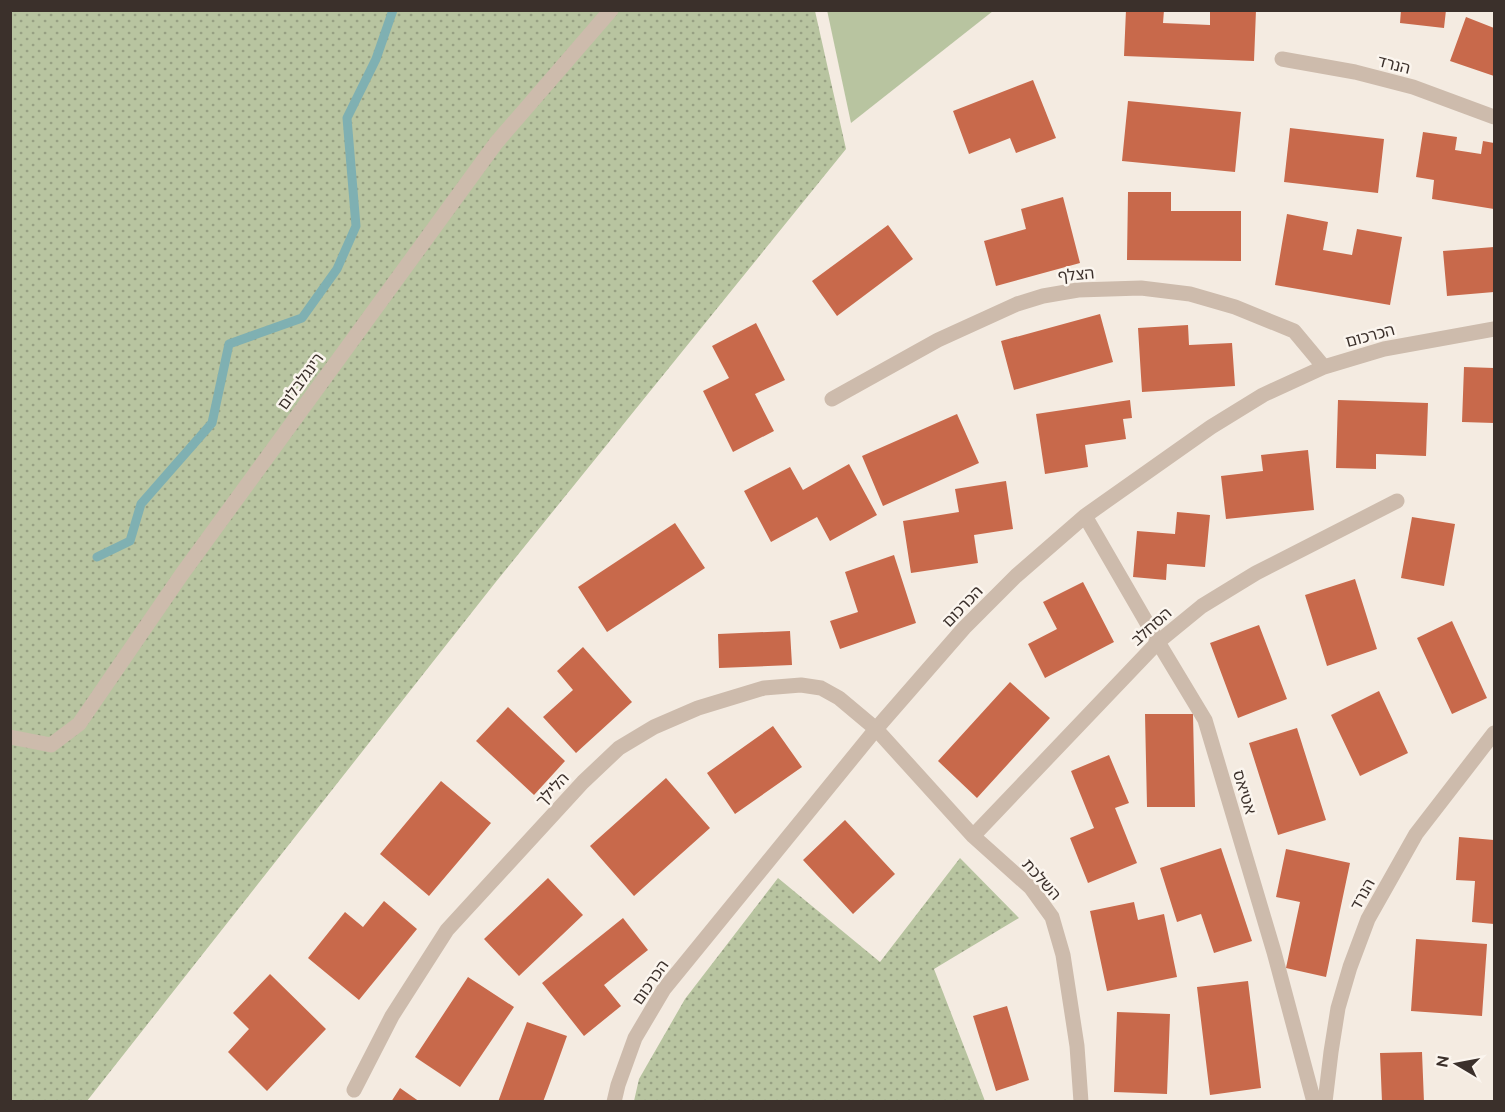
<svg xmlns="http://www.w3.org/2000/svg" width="1505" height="1112" viewBox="0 0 1505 1112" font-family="Ubuntu,'Noto Sans Hebrew',sans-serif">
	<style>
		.grass { fill: #b8c4a0 }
		.park { fill: url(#park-dots) }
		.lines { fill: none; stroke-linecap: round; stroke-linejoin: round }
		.stream { stroke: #7fb0b2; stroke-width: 9 }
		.building { fill: #c8694b }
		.minor { stroke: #cdbbac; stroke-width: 15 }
		.labels { text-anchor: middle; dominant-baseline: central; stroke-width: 5; stroke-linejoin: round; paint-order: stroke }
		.street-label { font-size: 16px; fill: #3b302b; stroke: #fbf5ee }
	</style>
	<defs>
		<pattern id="park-dots" width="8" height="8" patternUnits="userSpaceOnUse" patternTransform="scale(1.5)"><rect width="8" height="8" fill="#b8c4a0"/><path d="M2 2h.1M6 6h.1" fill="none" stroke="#97a083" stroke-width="1.8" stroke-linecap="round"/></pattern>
	</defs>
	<rect width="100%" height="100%" fill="#f4ebe1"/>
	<path class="grass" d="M827,10H993V11L851,123Z"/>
	<path class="park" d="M11,11H815L846,149L495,583L87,1101H11Z
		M960,858L1019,918L934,969L985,1101H634L639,1079L685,999L778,878L880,962Z"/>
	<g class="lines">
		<path class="stream" d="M97,557L130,541L141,504L212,423L229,344L302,318L337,269L356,226L347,118L376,59L393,10"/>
	</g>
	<path class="building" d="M1126,10H1164L1163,23L1210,25V10H1256L1254,61L1124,56Z
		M1401,10H1446L1444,28L1400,23Z
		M1466,17L1494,28V76L1450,61Z
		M1033,80L1056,138L1016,153L1010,138L969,154L953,111Z
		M1128,101L1241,112L1235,172L1122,161Z
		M1290,128L1384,139L1378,193L1284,182Z
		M1423,132L1457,137L1455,150L1481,154L1483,141L1494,143V209L1432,199L1434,180L1416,177Z
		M1128,192H1171V211H1241V261L1127,260Z
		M1063,197L1080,263L996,286L984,241L1026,229L1021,209Z
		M1287,214L1328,222L1323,250L1352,255L1357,229L1402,237L1390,305L1275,285Z
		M888,225L913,259L837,316L812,281Z
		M1494,247V292L1447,296L1443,251Z
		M1100,314L1113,362L1014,390L1001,341Z
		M756,323L785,380L755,394L774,431L733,452L703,391L729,378L712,346Z
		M1188,325L1189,345L1232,343L1235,386L1142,392L1138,328Z
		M1464,367L1494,368V423L1462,422Z
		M1130,400L1132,418L1123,419L1126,439L1085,445L1088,467L1045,474L1036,414Z
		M1338,400L1428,403L1426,456L1376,454V469L1336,468Z
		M957,414L979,463L883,506L862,456Z
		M1308,450L1314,510L1226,519L1221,476L1263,471L1261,455Z
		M849,464L877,515L830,541L817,517L771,542L744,491L790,467L803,490Z
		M1006,481L1013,529L974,535L978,563L911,573L903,521L959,512L955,489Z
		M1177,512L1210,515L1205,567L1167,564L1166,580L1133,577L1137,531L1175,534Z
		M1412,517L1455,524L1444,586L1401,578Z
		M675,523L705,568L607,632L578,587Z
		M894,555L916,623L840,649L830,621L858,612L845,572Z
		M1355,579L1377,649L1327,666L1305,595Z
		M1083,582L1114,642L1045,678L1028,644L1057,629L1043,602Z
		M1452,621L1487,698L1452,714L1417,638Z
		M1259,625L1287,699L1238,718L1210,643Z
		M790,631L792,665L719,668L718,634Z
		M583,647L632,702L576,753L543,717L573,690L557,671Z
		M1010,682L1050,718L977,798L938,761Z
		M1379,691L1408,753L1360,776L1331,715Z
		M508,707L565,761L534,795L476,741Z
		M1145,714H1193L1195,807H1147Z
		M773,726L802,767L735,814L707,773Z
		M1297,728L1326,820L1278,835L1249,743Z
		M1109,755L1129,803L1115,808L1137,863L1088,883L1070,838L1094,828L1071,771Z
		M666,778L710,828L634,896L590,846Z
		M441,781L491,823L429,896L380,854Z
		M845,820L895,874L853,914L803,860Z
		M1459,837L1494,840V924L1472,922L1475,881L1456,880Z
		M1221,848L1252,941L1214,953L1201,914L1177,922L1160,868Z
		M1286,849L1350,863L1326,977L1286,968L1300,902L1276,897Z
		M548,878L583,915L519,976L484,939Z
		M384,901L417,929L359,1000L308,958L345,912L363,927Z
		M1134,902L1138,920L1164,914L1177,977L1107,991L1090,911Z
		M623,918L648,950L604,985L621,1006L584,1036L542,983Z
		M1416,939L1487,944L1482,1016L1411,1011Z
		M270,974L326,1029L267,1091L228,1052L249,1029L233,1013Z
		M468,977L514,1007L460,1087L415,1057Z
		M1248,981L1261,1088L1210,1095L1197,987Z
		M1007,1006L1029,1080L996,1091L973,1016Z
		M1117,1012L1170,1014L1167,1094L1114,1092Z
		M527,1022L567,1036L553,1075L543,1102H498Z
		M1422,1052L1424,1102H1382L1380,1053Z
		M400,1088L420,1102H391Z"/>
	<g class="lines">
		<path class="minor" d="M1282,59L1355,72L1413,87L1494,117
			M832,399L938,340L1017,304L1043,296L1078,290L1141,288L1190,294L1235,307L1294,331L1324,367
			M1085,516L1158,642L1205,720L1274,952L1314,1102
			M10,737L51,745L79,724L182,574L496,143L611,10
			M973,836L1158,642L1202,606L1256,573L1397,501
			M354,1090L392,1016L447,930L583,782L619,748L654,727L698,708L764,688L801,685L821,688L839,698L876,729L973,836L1031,888L1052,917L1063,955L1077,1046L1081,1102
			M614,1102L618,1085L635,1038L664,989L876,729L964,628L1016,576L1085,516L1211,427L1263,395L1324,367L1384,349L1494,329
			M1325,1102L1331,1052L1338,1008L1350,967L1368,919L1416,834L1494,733"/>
	</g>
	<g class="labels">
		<g class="street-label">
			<text transform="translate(1394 64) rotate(14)">הנרד</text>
			<text transform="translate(1076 274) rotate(-5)">הצלף</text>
			<text transform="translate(1370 335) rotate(-15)">הכרכום</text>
			<text transform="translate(300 381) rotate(-54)">רינגלבלום</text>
			<text transform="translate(962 606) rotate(-46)">הכרכום</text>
			<text transform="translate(1151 626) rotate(-42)">הסחלב</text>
			<text transform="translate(552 789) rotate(-47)">הלילך</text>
			<text transform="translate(1245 792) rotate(73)">אטיאס</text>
			<text transform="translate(1042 879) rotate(48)">השלכת</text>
			<text transform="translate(1362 894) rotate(-61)">הנרד</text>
			<text transform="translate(650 982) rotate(-55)">הכרכום</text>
		</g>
	</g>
	<rect width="1505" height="1112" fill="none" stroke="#3b302b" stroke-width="24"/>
	<g transform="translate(1457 1064) rotate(280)" stroke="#fbf5ee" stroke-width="4.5" paint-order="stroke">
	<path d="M0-4.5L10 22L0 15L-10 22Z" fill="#3b302b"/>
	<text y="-9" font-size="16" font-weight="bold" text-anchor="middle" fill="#3b302b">N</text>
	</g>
</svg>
